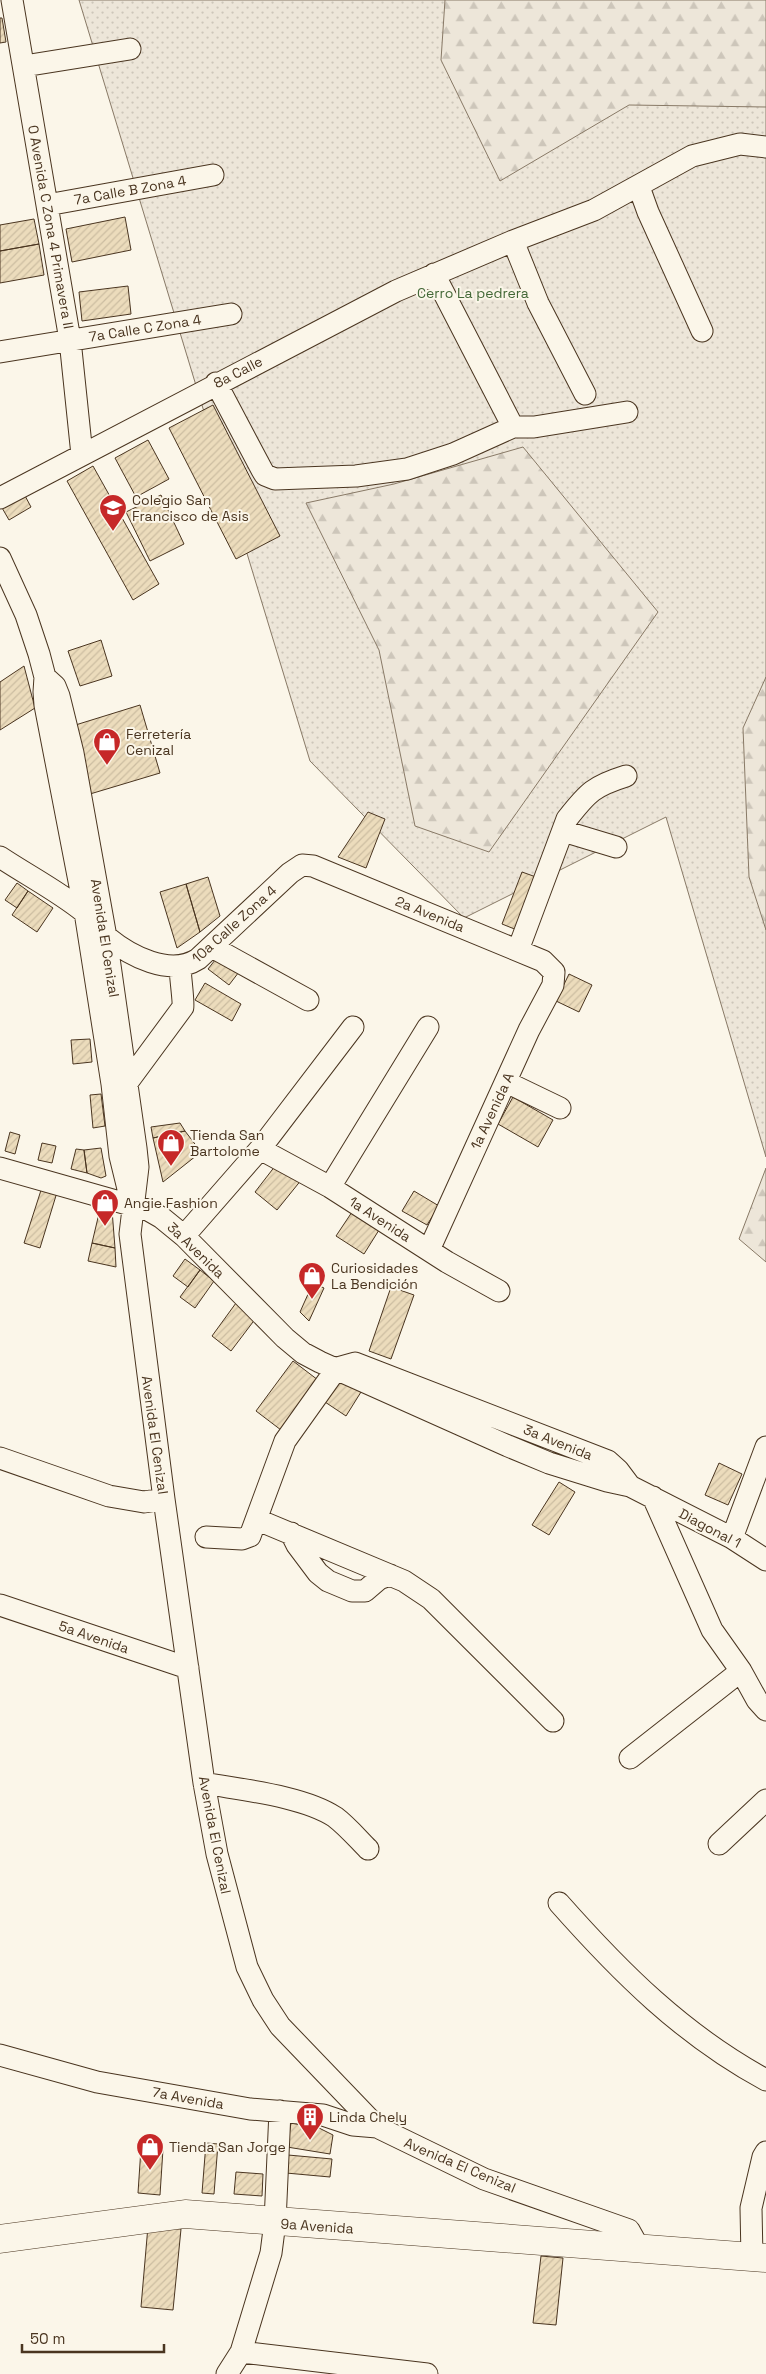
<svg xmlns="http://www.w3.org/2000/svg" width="766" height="2374" viewBox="0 0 766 2374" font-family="'Space Grotesk',sans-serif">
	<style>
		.green { fill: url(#green-dots); stroke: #887966 }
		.forest { fill: url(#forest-firs); stroke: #887966 }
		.building { fill: url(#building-hatch); stroke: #4a3520 }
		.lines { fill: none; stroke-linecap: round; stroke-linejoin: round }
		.minor-casing { stroke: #4a3520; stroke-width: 23 }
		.major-casing { stroke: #4a3520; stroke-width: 29 }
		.minor { stroke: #fbf6e9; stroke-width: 21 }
		.major { stroke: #fbf6e9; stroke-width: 28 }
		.labels { text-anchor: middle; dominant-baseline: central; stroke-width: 4; stroke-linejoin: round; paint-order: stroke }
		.street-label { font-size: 14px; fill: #4a3520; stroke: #fbf6e9 }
		.park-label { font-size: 14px; fill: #436837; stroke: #fbf6e9 }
		.poi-label { font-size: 14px; fill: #4a3520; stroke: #fbf6e9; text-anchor: start }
	</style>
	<defs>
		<pattern id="green-dots" width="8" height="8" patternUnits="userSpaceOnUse" patternTransform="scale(1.25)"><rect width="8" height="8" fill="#ede6d9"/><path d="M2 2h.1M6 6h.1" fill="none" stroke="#cdc6ba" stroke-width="1.8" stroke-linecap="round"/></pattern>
		<pattern id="forest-firs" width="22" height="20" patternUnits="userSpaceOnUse" patternTransform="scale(1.25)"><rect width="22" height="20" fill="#ede6d9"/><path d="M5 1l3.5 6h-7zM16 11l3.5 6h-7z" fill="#cdc6ba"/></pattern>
		<pattern id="building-hatch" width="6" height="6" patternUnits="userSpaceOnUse" patternTransform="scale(1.25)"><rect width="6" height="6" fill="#ecdcbc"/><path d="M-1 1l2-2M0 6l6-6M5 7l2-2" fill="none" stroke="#ccbda1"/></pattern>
	</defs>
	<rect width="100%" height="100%" fill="#fbf6e9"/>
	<path class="green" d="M79,0H766V1157L666,817L464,918L310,761Z"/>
	<path class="forest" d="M445,0H766V107L629,105L500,181L441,60Z
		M523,447L658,612L489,852L415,826L379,650L306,503L394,484Z
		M766,677V930L749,877L743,728Z
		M766,1168V1262L739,1239Z"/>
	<path class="building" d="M0,18H2L6,42L0,43Z
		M125,217L131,250L72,262L66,229Z
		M34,219L39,244L0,251V225Z
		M39,244L44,275L0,283V251Z
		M128,286L131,314L82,321L79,292Z
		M213,405L280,536L236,559L169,428Z
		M148,440L169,479L136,497L115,458Z
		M93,466L159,584L133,600L67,481Z
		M23,492L31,507L9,520L1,506Z
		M161,495L184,544L150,561L126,512Z
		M101,640L112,676L80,686L68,651Z
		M24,666L35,708L0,730V682Z
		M140,705L160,773L90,794L69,727Z
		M368,812L385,819L366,868L338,857Z
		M522,872L536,877L517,930L502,924Z
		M208,877L220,916L200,932L186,884Z
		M17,883L28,891L17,908L5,900Z
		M186,884L200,932L177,948L160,892Z
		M28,891L53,908L37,932L12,915Z
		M219,955L242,968L229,985L208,969Z
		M569,974L592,985L579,1012L556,1001Z
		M205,983L241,1004L232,1021L195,1000Z
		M90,1039L92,1062L73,1064L71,1040Z
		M101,1094L105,1126L93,1128L90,1095Z
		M513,1097L553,1120L538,1147L498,1124Z
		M180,1123L185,1131L153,1138L151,1127Z
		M185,1131L201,1152L163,1182L153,1138Z
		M10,1132L20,1135L15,1154L5,1151Z
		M42,1143L56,1146L52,1163L38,1160Z
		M101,1148L106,1176L101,1178L87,1173L84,1150Z
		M76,1149L84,1150L87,1173L71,1169Z
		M279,1161L302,1179L277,1210L255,1192Z
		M43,1184L58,1189L40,1248L24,1243Z
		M414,1191L439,1206L427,1225L402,1211Z
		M101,1205L112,1210L115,1248L92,1243Z
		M352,1212L379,1230L364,1254L336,1236Z
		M92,1243L115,1248L116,1267L88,1261Z
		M185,1259L200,1270L188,1287L173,1276Z
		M200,1270L214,1281L195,1308L180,1297Z
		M313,1283L324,1288L309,1321L300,1312Z
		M391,1287L414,1295L391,1359L369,1351Z
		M236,1303L256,1318L231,1351L212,1336Z
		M293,1361L318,1380L281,1430L256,1411Z
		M340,1378L361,1392L346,1416L325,1402Z
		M719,1463L742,1474L728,1505L705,1495Z
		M559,1482L575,1492L549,1535L532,1525Z
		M291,2123L319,2128L333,2135L330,2154L287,2147Z
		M206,2143L218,2144L214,2194L202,2193Z
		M141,2148L163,2149L160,2195L138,2193Z
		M288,2155L332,2159L330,2177L286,2173Z
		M236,2172L263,2174L262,2196L234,2194Z
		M148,2226L181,2229L173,2310L141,2307Z
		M541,2256L563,2258L556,2325L533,2323Z"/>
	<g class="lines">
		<defs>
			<path id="minor" d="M12,0L70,340L82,455
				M24,66L130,49
				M639,187L648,212L702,331
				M47,205L213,175
				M513,241L538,303L585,394
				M434,274L513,427
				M0,352L231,314
				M216,383L262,470L265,475L275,479L356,476L407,469L453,454L513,427H534L627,412
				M0,498L396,291L513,241L594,210L692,156L740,144L766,147
				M0,558L26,615L39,654L45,677L44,692L45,705L85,912L112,1084L120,1156L130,1197
				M45,677L55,686L59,696L73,753L106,937L136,1148L138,1167L130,1234L164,1499L204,1783L217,1854L247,1967L263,2000L280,2026L377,2127L484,2179L629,2230L634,2239L636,2249
				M563,831L616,847
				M0,857C27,875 58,891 84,912C93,919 98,930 107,937C130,956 170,977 198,959L290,873L302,865L313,866L543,961L554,972L553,985L529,1030L429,1250
				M212,947L308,1000
				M518,950L567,819C588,792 594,786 626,776
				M506,1082L560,1108
				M120,1083H127L183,1007C184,1004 180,974 180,967
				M260,1149L330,1187L447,1262L499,1291
				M0,1168L148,1210L162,1218L184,1236L285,1338L303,1353L320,1362L508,1446L549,1463L607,1481L630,1486L732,1538L766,1560
				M330,1187L428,1027
				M184,1236L260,1149L353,1027
				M0,1458L109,1496L144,1502L164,1499
				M653,1497L712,1630L741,1671L757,1700L766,1710
				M258,1520L404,1581L431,1599L553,1721
				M291,1533L297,1545L318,1573L328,1581L352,1591H365L379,1579L390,1575
				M206,1537L242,1539L250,1536L285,1441L337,1368L355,1363L608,1461L618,1470L630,1486
				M732,1538L766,1447
				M0,1605L188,1668
				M630,1758L741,1671
				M204,1783C242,1790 303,1796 335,1817C347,1826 358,1839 368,1849
				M719,1844L766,1800
				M559,1903C621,1973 683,2035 766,2080
				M0,2055L97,2082L250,2109L323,2115L353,2125L377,2127
				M752,2258L751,2208L763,2157L766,2152
				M241,2352L427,2374
				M227,2374L241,2352L271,2253L275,2222L280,2111"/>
			<path id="major" d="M0,2239L185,2214L766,2258"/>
		</defs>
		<use href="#minor" class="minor-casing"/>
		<use href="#major" class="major-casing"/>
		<use href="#minor" class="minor"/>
		<use href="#major" class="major"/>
	</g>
	<defs>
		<symbol id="school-pin" viewBox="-11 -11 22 30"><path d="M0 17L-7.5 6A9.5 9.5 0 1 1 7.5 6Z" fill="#c62828" stroke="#fbf6e9"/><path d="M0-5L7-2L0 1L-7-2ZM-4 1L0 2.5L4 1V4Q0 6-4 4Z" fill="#fff"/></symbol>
		<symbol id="shop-pin" viewBox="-11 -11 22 30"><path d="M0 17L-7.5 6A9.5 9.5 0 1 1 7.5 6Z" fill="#c62828" stroke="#fbf6e9"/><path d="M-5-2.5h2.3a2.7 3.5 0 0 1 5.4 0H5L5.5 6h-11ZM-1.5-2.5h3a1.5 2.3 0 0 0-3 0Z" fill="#fff"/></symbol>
		<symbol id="building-pin" viewBox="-11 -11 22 30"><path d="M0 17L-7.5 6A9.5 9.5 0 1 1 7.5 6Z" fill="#c62828" stroke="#fbf6e9"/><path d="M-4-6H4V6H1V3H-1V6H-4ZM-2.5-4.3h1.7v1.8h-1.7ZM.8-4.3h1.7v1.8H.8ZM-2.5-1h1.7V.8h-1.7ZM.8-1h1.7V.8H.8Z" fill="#fff"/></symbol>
	</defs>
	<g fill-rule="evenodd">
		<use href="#school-pin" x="97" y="492" width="32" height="43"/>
		<use href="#shop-pin" x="91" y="726" width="32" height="43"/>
		<use href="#shop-pin" x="155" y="1127" width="32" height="43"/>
		<use href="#shop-pin" x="89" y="1187" width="32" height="43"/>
		<use href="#shop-pin" x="296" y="1260" width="32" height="43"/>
		<use href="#building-pin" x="294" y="2101" width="32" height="43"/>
		<use href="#shop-pin" x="134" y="2131" width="32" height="43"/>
	</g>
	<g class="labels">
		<g class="street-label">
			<text transform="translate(130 190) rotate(-10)">7a Calle B Zona 4</text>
			<text transform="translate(51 227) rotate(80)">0 Avenida C Zona 4 Primavera II</text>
			<text transform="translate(145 328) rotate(-9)">7a Calle C Zona 4</text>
			<text transform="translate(238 372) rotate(-27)">8a Calle</text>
			<text transform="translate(430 914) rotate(22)">2a Avenida</text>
			<text transform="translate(234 924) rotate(-42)">10a Calle Zona 4</text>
			<text transform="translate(105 938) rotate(81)">Avenida El Cenizal</text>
			<text transform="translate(492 1111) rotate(-65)">1a Avenida A</text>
			<text transform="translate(380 1219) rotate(33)">1a Avenida</text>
			<text transform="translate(196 1250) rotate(44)">3a Avenida</text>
			<text transform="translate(155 1435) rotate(82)">Avenida El Cenizal</text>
			<text transform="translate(558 1442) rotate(22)">3a Avenida</text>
			<text transform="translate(710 1528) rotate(28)">Diagonal 1</text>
			<text transform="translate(94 1637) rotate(19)">5a Avenida</text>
			<text transform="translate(215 1835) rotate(79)">Avenida El Cenizal</text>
			<text transform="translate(188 2098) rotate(10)">7a Avenida</text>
			<text transform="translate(460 2165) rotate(23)">Avenida El Cenizal</text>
			<text transform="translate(317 2226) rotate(4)">9a Avenida</text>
		</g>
		<g class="park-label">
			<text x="473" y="293">Cerro La pedrera</text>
		</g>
		<g class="poi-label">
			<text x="132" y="500">Colegio San<tspan x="132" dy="16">Francisco de Asis</tspan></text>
			<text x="126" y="734">Ferretería<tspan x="126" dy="16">Cenizal</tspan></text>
			<text x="190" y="1135">Tienda San<tspan x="190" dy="16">Bartolome</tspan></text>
			<text x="124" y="1203">Angie Fashion</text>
			<text x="331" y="1268">Curiosidades<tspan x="331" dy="16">La Bendición</tspan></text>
			<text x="329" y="2117">Linda Chely</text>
			<text x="169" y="2147">Tienda San Jorge</text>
		</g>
	</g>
	<path d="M22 2344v8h142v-8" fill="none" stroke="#4a3520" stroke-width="2.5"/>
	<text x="30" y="2344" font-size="15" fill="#4a3520" stroke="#fbf6e9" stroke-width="4" paint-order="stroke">50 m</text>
</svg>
